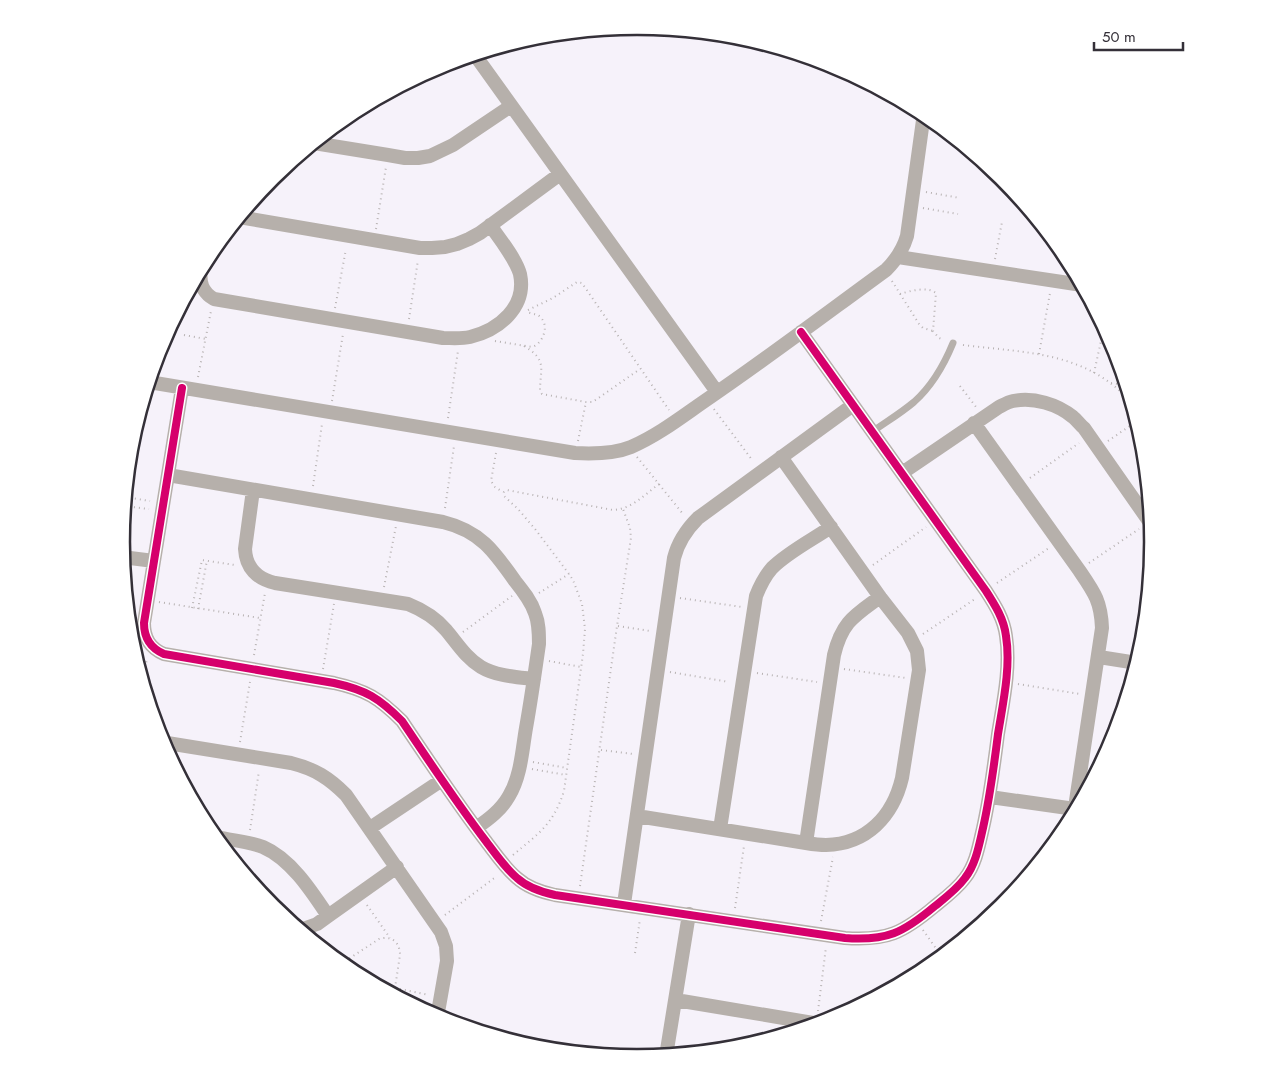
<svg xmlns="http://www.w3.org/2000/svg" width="1274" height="1085" viewBox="0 0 1274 1085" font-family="Jost,sans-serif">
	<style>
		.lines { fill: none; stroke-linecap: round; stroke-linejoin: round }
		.path { stroke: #b8b3b3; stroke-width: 2; stroke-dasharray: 1 4; stroke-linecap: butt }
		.lane { stroke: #b6b0ab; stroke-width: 7 }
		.street { stroke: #b6b0ab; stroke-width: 14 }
		.cycleway-casing { stroke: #fff; stroke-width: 11 }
		.cycleway { stroke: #d6006c; stroke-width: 8 }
		.rim { fill: none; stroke: #343038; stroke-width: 2.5 }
	</style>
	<rect width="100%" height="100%" fill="#f6f2fa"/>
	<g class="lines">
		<path class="path" d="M926,192L960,198
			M923,208L958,214
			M376,229L386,167
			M995,259L1002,222
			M892,281L919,324L923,328L933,331
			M900,294C910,291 927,286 936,293L933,331L939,338L944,340
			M335,308L346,249
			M528,310L553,298L577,282L582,283L669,410
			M409,319L418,260
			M184,335L206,339
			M495,341L532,347C542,344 549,328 542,319C539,314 533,314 527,312
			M963,345C1026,353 1085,351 1131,402
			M524,346C548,360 540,369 540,391L542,394L586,402H592L597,399L640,369
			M1039,354L1050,293
			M1094,373L1104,327
			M198,377L211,311
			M1111,383L1126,385
			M960,386L976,407
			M332,401L343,334
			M714,409L753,461
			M448,418L458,351
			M578,441L586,402
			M1108,441L1137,421
			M496,453L491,481L495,487L503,492
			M637,457L683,514
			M1030,478L1079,443
			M313,486L322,424
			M125,497L150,501
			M124,506L149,509
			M445,508L454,446
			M1089,563L1139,529
			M873,565L926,527
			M997,583L1049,548
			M384,587L396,526
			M539,593L569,574
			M680,598L742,607
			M159,602L260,618
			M192,608L202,560L235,565
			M198,609L207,560
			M618,626L650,631
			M463,632L512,596
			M923,634L975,599
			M254,655L265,593
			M549,661L581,667
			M323,669L334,604
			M844,669L906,678
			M670,672L729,682
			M757,673L817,682
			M143,682L147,658
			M1018,684L1080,694
			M240,742L250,682
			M601,750L633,754
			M533,762L567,768
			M532,769L566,775
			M250,830L259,771
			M513,855C539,833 553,825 564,791L583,654L585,629L582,604L573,580L569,574L535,529L518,509L504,496V492L507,490L517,492L613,510C632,509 644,495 659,484
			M239,868L241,854
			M580,886L617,626L631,538L630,528L623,509
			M367,905L390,938
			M735,908L744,846
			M445,915L497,876
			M821,921L833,857
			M923,930L942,957
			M635,953L640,919
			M341,964L379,939C391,935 400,942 400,955L395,988L394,991L391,993
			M395,988L429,995
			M818,1011L826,947"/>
		<path class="lane" d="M872,432C886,422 901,413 914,402C932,386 944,365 953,343"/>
		<path class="street" d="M475,55L717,392
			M314,143L388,155L405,158H418L430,156L453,145L511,106
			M239,217L420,248H432L445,247L457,244L469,239L480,233L560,174
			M898,257L1082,285
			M201,269C199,282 202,292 214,299L443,338C452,338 461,339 470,337C499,330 527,307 520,274C516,259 499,238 490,225
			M149,382L575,453C594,454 614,454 631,447C659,435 684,415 709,398C769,357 827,313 886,270C896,260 903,250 907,236L924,113
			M182,388L144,623C144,638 150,648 164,654L334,683C366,690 379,698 402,721C429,761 456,802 485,840C495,853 505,868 517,878C528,888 541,892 555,895L845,938C887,941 903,933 935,906C945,898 957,889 965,878C976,864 979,845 983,828C990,797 994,766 998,734C1003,703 1011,667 1006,636C1004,619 995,605 986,591L801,332
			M974,423L1079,570C1094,592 1101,601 1102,628L1074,814
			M902,473L999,407C1003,405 1008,402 1013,401C1034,397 1057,404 1073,417C1077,420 1080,425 1084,428L1151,524
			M168,475L443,522C480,531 494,551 515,581C523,591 531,601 535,613C539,623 539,633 539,644C535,672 531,700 526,728C522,751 521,776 509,796C501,810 489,819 476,828
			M253,490L245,549C246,568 257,579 275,583L408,604C423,610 435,617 446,630C457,643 466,658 481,667C496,676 516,677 534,679
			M122,557L154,561
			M1099,657L1137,663
			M161,742L291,763C315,769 329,778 346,795L441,932L446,946L447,961L437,1018
			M990,797L1075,809
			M637,816L806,843C812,844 819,845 826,845C867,844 893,816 902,778L919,670L917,651L908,633L880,597L781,457
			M370,828L442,780
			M720,829L756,596C760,586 765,576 772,568C788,552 812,540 831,527
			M214,837C230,840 248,841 263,847C291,859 312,892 328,916
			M806,843L834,655C842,622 854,616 880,597
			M624,904L674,558C678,542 686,530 698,518L853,405
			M300,930L317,924L328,916L397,867
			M676,1000L819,1024
			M666,1056L689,914"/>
		<defs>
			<path id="cycleway" d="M182,388L144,623C144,638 150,648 164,654L334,683C366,690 379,698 402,721C429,761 456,802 485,840C495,853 505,868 517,878C528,888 541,892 555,895L845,938C887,941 903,933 935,906C945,898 957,889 965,878C976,864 979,845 983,828C990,797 994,766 998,734C1003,703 1011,667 1006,636C1004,619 995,605 986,591L801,332"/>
		</defs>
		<use href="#cycleway" class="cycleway-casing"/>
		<use href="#cycleway" class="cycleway"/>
	</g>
	<path d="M0 0H1274V1085H0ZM130 542a507 507 0 1 1 1014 0a507 507 0 1 1-1014 0Z" fill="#fff" fill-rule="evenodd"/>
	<path class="rim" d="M130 542a507 507 0 1 1 1014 0a507 507 0 1 1-1014 0Z"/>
	<path d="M1094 42v8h89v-8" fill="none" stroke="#343038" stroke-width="2.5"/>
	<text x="1102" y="42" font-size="15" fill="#343038" stroke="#ffffff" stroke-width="4" paint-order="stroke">50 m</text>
</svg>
